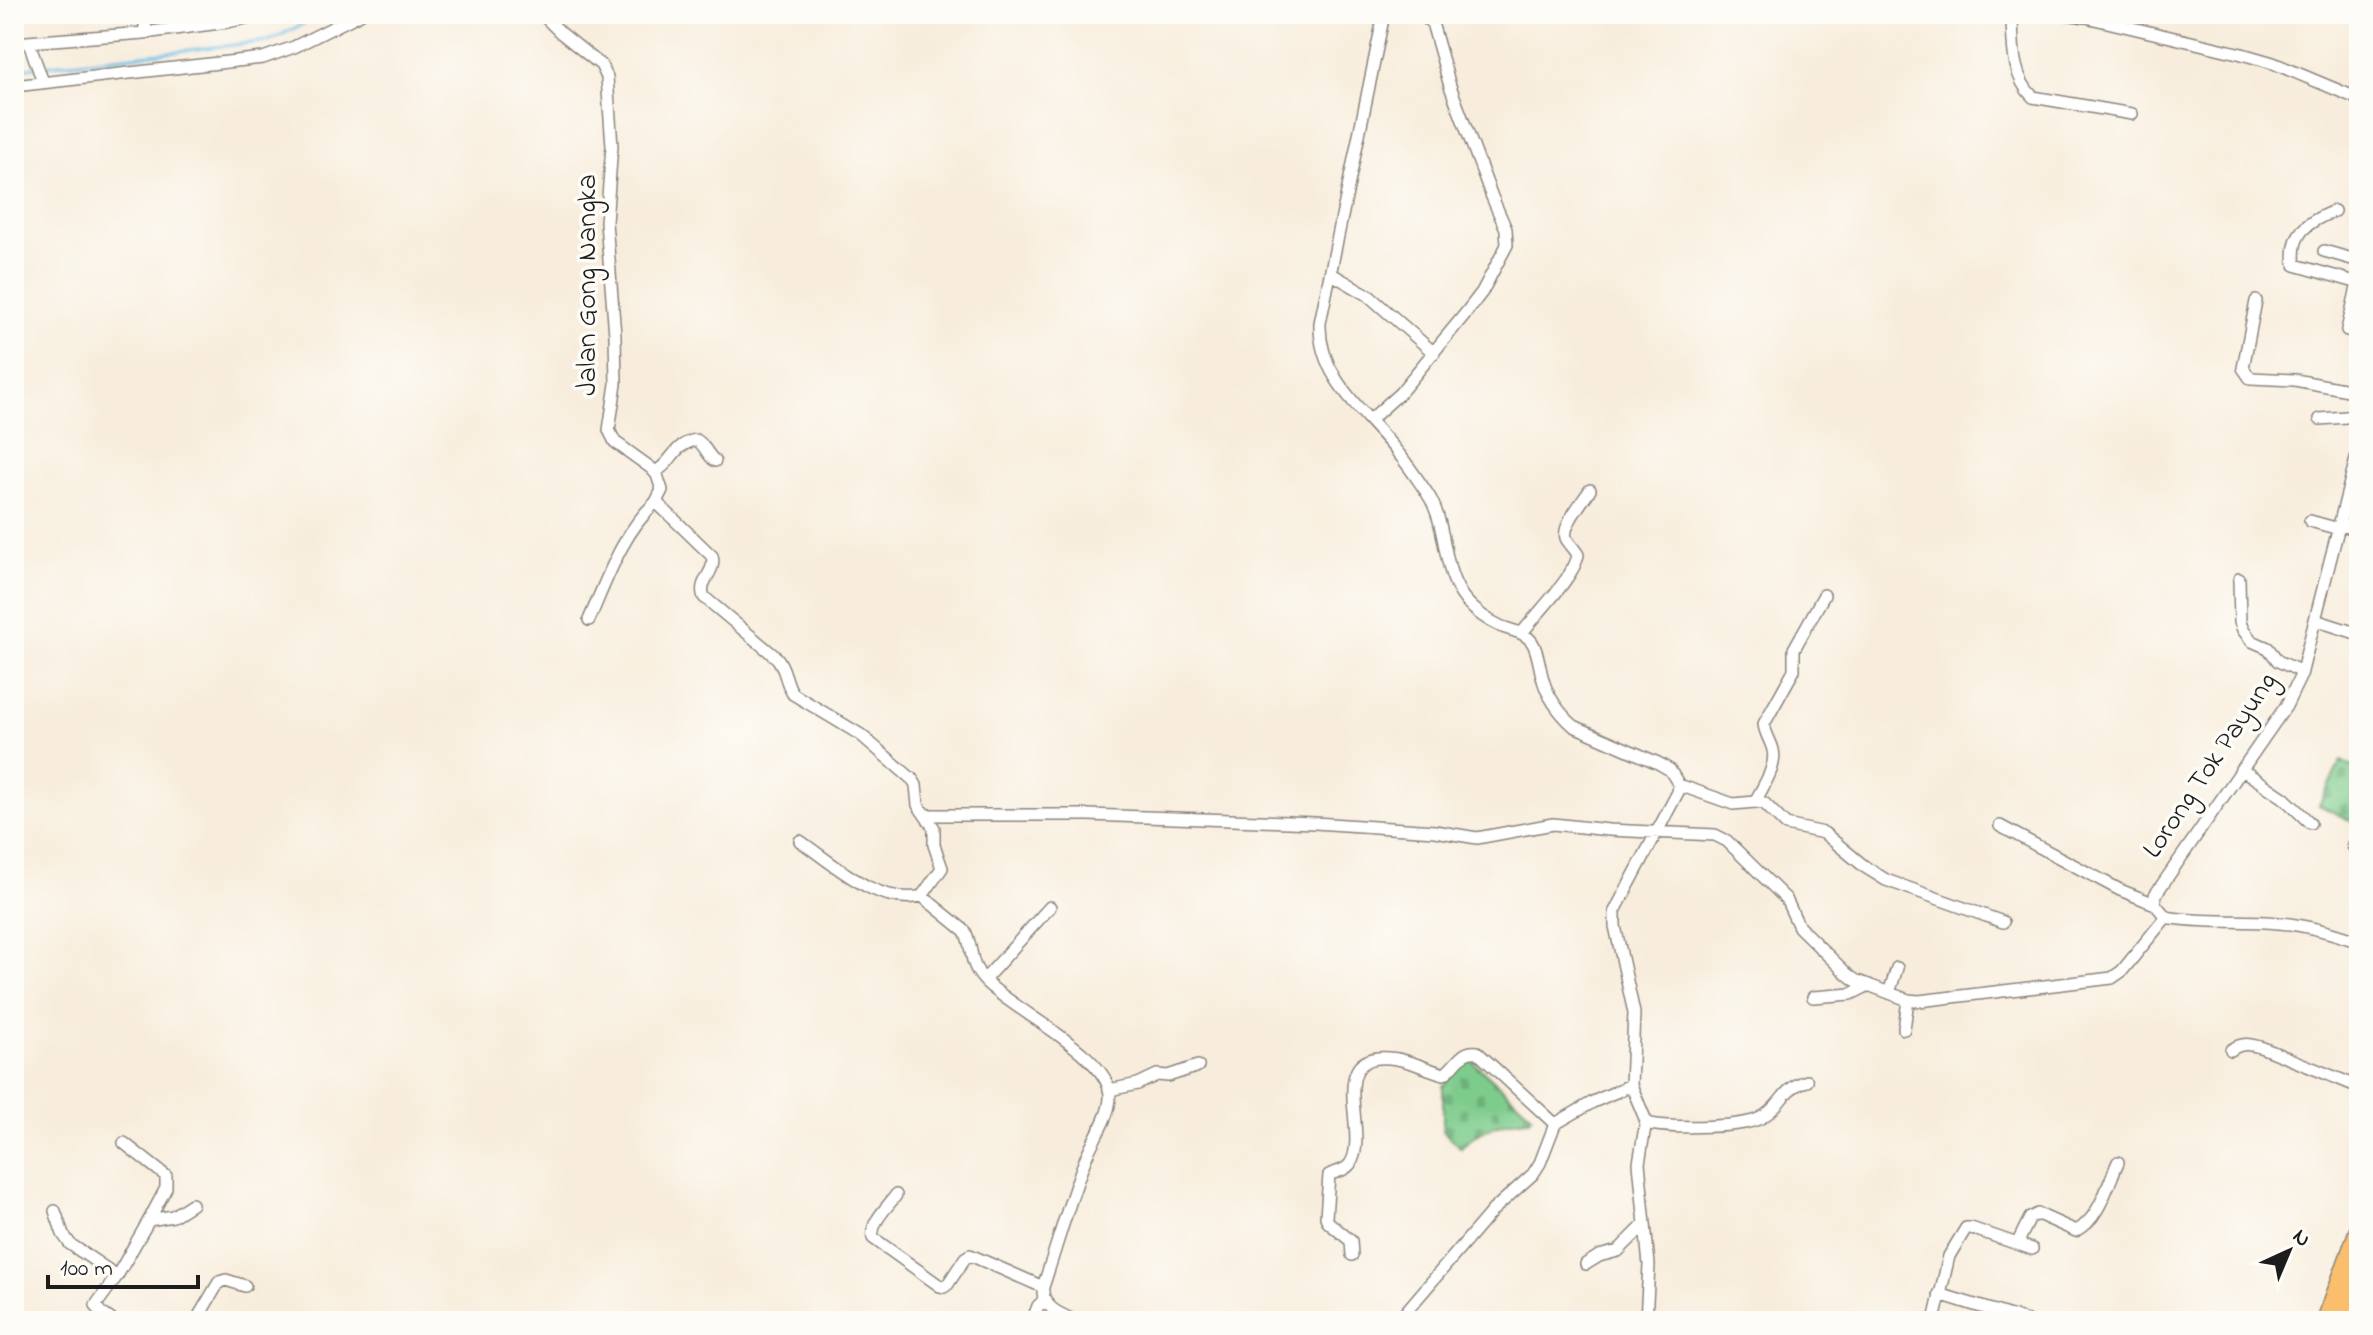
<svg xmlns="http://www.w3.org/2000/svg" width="2373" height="1335" viewBox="0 0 2373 1335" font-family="'Indie Flower',sans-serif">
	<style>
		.cemetery { fill: url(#cemetery-stones); stroke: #4d7454; stroke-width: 2 }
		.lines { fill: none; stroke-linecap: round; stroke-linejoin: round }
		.stream { stroke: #6cbde7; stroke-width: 3 }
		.minor-casing { stroke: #8a847c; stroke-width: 14 }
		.trunk-casing { stroke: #8a847c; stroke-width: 21 }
		.minor { stroke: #fff; stroke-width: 11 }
		.trunk { stroke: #fabe6d; stroke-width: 18 }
		.labels { text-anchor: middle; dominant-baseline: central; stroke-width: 7; stroke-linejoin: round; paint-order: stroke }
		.street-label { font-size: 28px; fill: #1c1c1c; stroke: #fdfcf7 }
	</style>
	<defs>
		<pattern id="cemetery-stones" width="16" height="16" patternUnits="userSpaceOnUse" patternTransform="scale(2)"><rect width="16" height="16" fill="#7ecc8c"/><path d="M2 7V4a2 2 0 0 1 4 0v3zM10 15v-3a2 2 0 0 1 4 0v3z" fill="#6caf78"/></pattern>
	</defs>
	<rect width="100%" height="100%" fill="#fdfcf7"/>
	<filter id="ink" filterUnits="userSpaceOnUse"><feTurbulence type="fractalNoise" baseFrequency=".0125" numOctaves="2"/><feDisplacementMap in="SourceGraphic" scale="16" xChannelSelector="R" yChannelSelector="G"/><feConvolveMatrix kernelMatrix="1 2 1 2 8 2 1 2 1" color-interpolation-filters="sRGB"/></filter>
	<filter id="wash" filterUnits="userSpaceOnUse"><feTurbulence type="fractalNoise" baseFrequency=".006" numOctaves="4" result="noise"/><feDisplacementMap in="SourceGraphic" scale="32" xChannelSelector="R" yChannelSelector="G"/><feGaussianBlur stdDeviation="1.8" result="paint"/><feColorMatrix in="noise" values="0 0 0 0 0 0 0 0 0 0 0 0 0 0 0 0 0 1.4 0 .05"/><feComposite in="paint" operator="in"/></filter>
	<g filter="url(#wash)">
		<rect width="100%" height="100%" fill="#f8eddc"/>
		<path class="cemetery" d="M2341,761L2359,770V825L2319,805Z
			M1470,1059L1532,1115L1530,1119C1506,1119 1477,1130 1461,1148L1443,1131V1086L1464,1061Z"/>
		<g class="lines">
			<path class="stream" d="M42,66L269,41L323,14
				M14,70L35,67"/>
		</g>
	</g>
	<g filter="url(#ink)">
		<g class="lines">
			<defs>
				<path id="minor" d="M542,14L561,33L601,65L607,77L612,146L606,222L615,335L616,384L609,430L615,442L651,468L657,475L662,490L656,502L712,556C717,572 697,581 704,597L777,658C786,669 785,682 793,694L861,735L913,780L916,785L918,805L934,828V845L942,868L922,896C877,906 834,864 800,841
					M1384,14L1320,323C1318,379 1367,413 1399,454C1409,466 1418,480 1427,493C1449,526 1440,570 1466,601C1475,611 1487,620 1500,626C1511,631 1524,631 1532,642C1538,651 1539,665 1542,676C1546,695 1560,714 1574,726L1658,763L1670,770L1679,785L1678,792L1615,911V926L1634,1013L1631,1085L1593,1102L1555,1124L1540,1163L1533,1174L1493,1210L1398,1321
					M2014,14L2012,18C2013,46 2012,77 2033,97L2132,114
					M2065,14L2086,17L2242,54L2273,63L2359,99
					M144,33L147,14
					M14,43L144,33L227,22L266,14
					M29,43L43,82
					M14,86L263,58L294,47L360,14
					M2334,211C2307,222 2290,233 2295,265L2359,283
					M2324,251L2359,261
					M1330,273L1368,295L1434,353
					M2256,301L2243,368L2250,378L2295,380L2359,392
					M2347,330L2358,283
					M2320,419L2359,416
					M1370,420L1400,393L1465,314L1482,292L1507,245L1506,229L1492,197L1450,86L1432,23L1420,14
					M2359,447L2301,675L2286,706L2155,895V904L2166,917C2204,924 2241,919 2279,923C2306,925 2334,933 2359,942
					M655,472C673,463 672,445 696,440C704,443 706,454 715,461
					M2310,521L2339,529
					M2340,525L2359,530
					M2239,579L2240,622L2243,630L2252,641L2268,648L2278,661L2302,672
					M589,620C607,579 622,533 656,502
					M2315,620L2359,634
					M1522,633C1536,614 1575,576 1578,555C1575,549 1569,544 1566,538C1562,525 1583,501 1590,490
					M2241,769L2284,798L2310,823
					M1679,785L1733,804L1755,802L1764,803L1786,825L1824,833L1865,867L1886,880L2003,922
					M1755,802C1763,786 1777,767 1773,750C1771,741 1765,734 1764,724L1794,670V649L1824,595
					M927,815H1088L1315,823L1435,831L1477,838L1553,824L1609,830L1715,835L1727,841L1786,899L1799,927L1847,974L1855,980L1908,1000L1919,1001L2112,978L2122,971L2166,917
					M2000,826L2120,890L2155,904
					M2353,846H2359
					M922,896L965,931C974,950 968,962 984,980C1010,1009 1114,1057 1110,1098C1109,1119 1092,1140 1085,1160C1069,1202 1057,1245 1043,1287C1041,1307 1059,1314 1076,1321
					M984,980L1050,907
					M1889,993L1897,968
					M1813,997L1851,994L1869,985
					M1904,1029L1908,1000
					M2231,1050C2242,1042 2250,1044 2263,1048L2359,1087
					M1631,1085L1646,1121L1650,1124C1673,1128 1746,1129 1764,1116C1784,1103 1782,1088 1807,1081
					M1109,1090L1138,1084L1157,1075L1168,1076L1198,1066
					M124,1143L166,1176V1188L149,1220
					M896,1195C887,1208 870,1222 873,1238L940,1286L944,1287L948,1284L965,1258L970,1255L1043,1287
					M55,1211L63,1234L70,1244L117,1276L96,1305L100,1312L113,1321
					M2017,1244L2030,1218L2038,1214L2076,1231C2099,1220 2108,1184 2118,1162
					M1352,1255L1351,1241L1328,1222L1326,1217L1329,1175C1336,1171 1344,1172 1350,1164C1371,1134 1324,1053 1389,1058C1409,1059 1425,1069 1444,1074C1456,1067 1461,1049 1477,1052L1555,1124
					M1586,1264L1599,1256L1618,1251L1645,1224
					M117,1276L149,1220L173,1216L192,1204
					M1939,1294L2027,1321
					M196,1321L219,1282L226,1280L245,1286
					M1032,1321L1038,1306L1044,1300
					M1646,1321L1649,1265L1639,1163L1646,1121
					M1934,1321L1949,1256L1966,1228H1971L2032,1249"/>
				<path id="trunk" d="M2326,1321L2359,1230
					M2341,1321L2359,1269"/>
			</defs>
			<use href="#minor" class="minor-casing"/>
			<use href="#trunk" class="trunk-casing"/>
			<use href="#minor" class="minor"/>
			<use href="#trunk" class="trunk"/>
		</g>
	</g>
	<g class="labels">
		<g class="street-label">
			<text transform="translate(588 285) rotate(-90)">Jalan Gong Nangka</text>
			<text transform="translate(2211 766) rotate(-56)">Lorong Tok Payung</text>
		</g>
	</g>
	<rect width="2373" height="1335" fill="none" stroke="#fdfcf7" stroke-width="48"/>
	<g transform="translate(2289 1251) rotate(44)" stroke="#fdfcf7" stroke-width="6" paint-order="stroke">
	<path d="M0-6L14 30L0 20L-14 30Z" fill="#1c1c1c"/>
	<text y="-12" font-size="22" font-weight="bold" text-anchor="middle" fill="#1c1c1c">N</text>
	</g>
	<path d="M48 1275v12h150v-12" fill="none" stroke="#1c1c1c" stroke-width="4"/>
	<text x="60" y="1275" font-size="24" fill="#1c1c1c" stroke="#fdfcf7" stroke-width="6" paint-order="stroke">100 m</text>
</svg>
